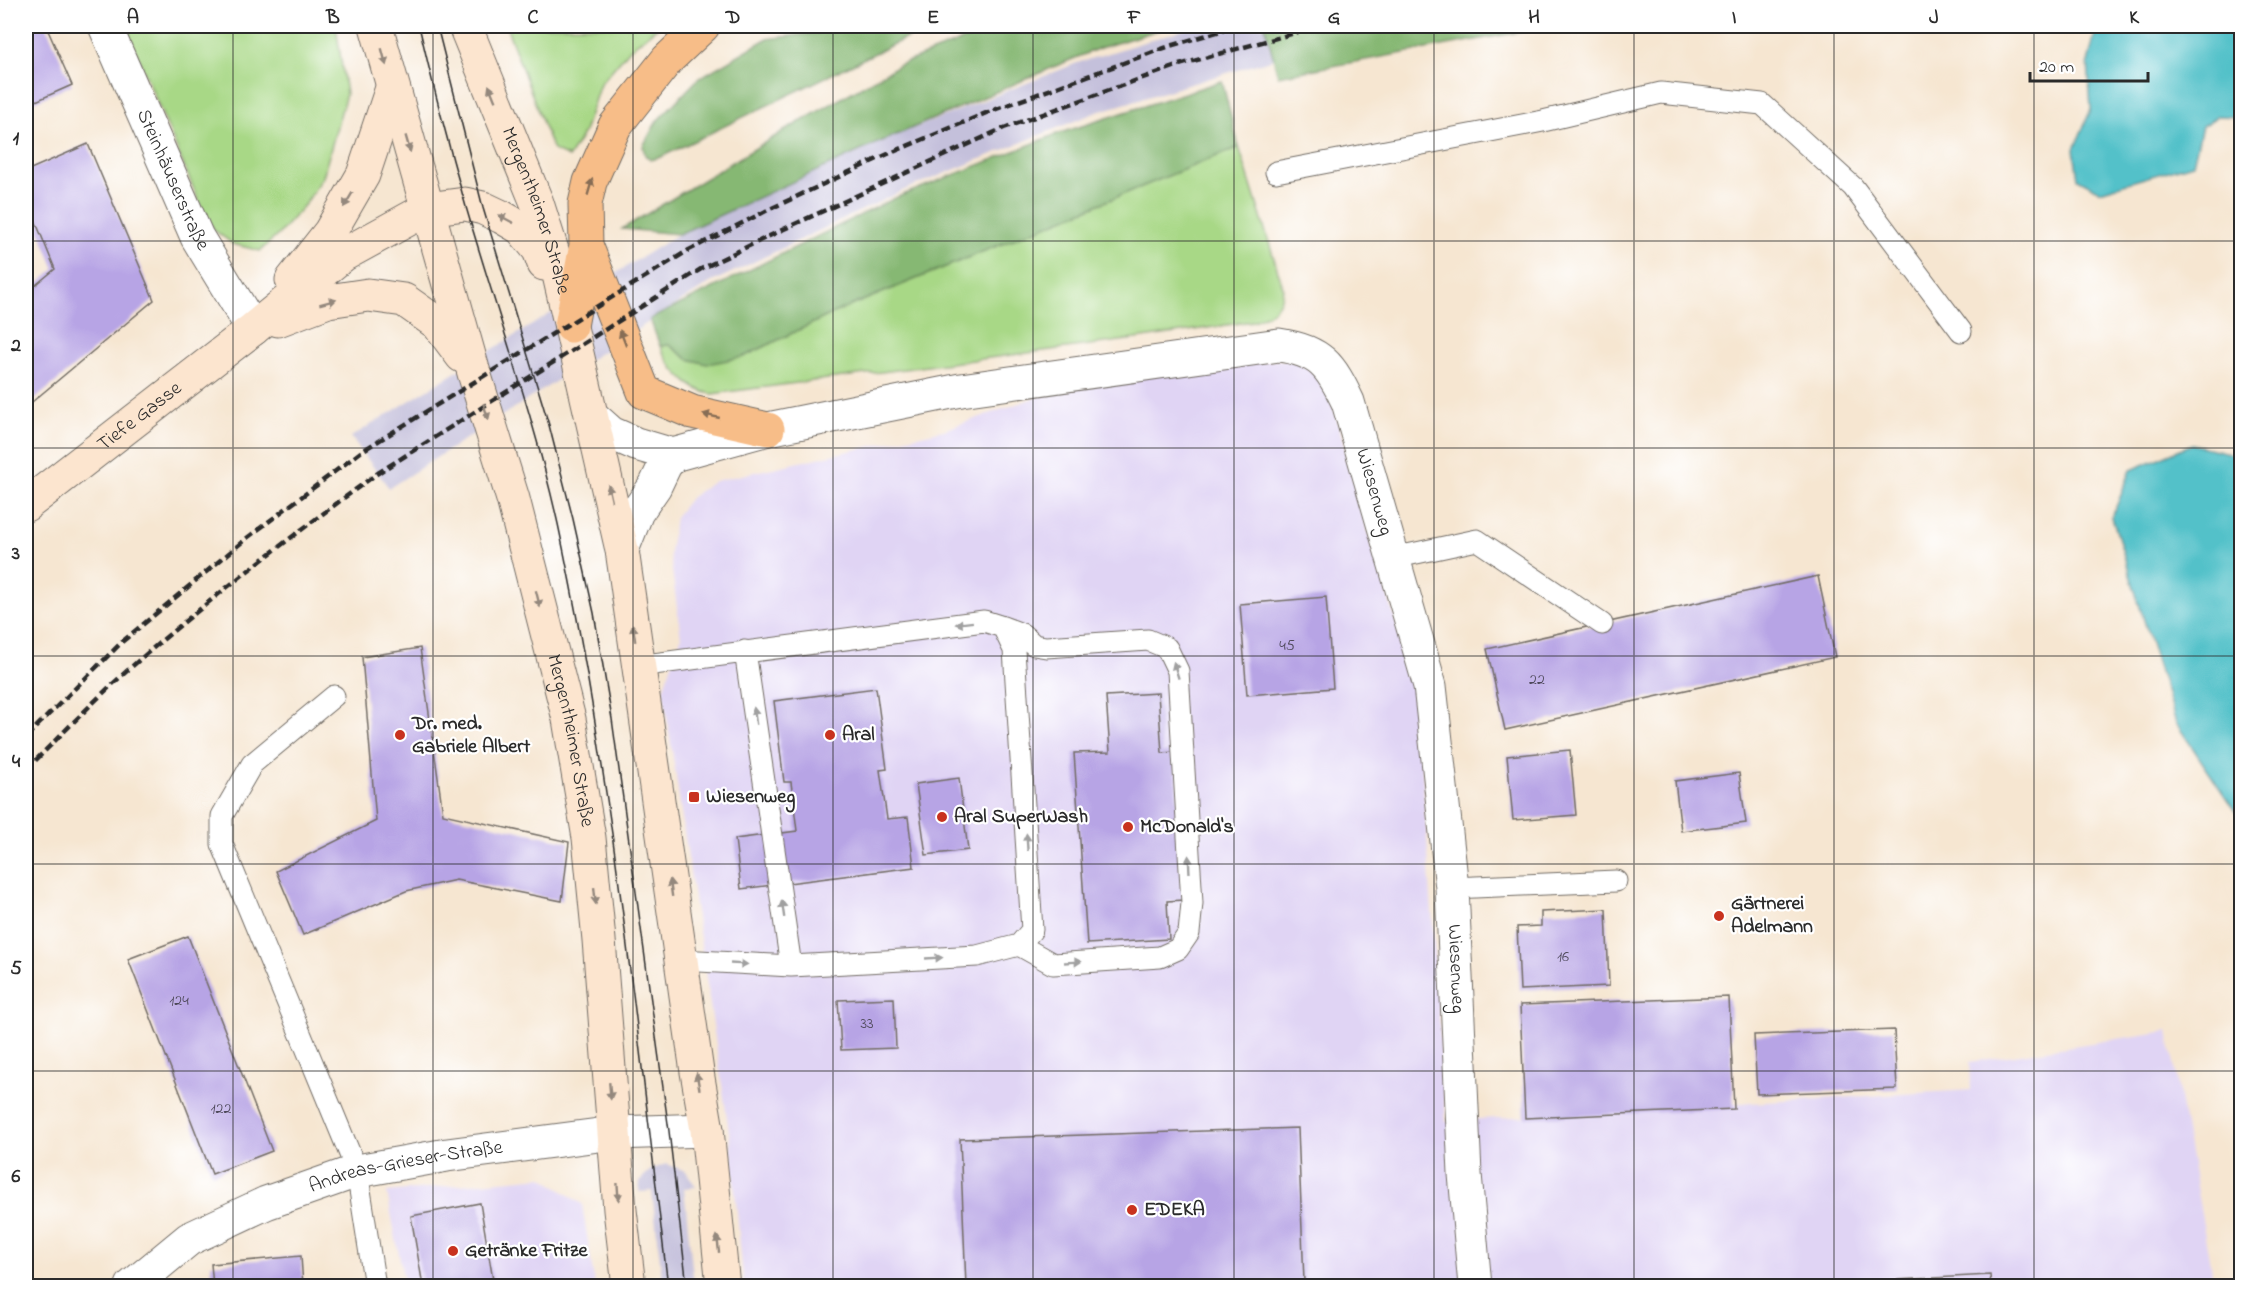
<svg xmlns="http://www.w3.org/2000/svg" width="2267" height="1312" viewBox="0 0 2267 1312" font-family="'Indie Flower',sans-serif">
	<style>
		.built { fill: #e0d4f4 }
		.industrial { fill: #c4c0db }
		.green { fill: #a8d886; stroke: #6a8258; stroke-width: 1.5 }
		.forest { fill: #86b873; stroke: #58724f; stroke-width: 1.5 }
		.water { fill: #53c1c9; stroke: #3f767a; stroke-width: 1.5 }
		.building { fill: #b7a4e5 }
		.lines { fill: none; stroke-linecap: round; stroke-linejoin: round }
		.service-casing { stroke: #726c65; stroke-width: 23 }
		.minor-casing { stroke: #726c65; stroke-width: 35 }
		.secondary-casing { stroke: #726c65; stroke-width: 35 }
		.primary-casing { stroke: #726c65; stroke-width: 35 }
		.service { stroke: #fff; stroke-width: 21 }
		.minor { stroke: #fff; stroke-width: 33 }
		.secondary { stroke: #fce5cf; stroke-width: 33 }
		.primary { stroke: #f7bd88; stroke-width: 33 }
		.tram { stroke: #2b2b2b; stroke-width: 1.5 }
		.rail { stroke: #2b2b2b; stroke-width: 4.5; stroke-dasharray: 9 4.5; stroke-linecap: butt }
		.oneway { fill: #94887d }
		.oneway2 { fill: #876d55 }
		.oneway3 { fill: #a0a0a0 }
		.grid { fill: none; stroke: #2b2b2b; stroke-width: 1.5; stroke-opacity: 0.55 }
		.poi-dot { fill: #c8321e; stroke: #fff; stroke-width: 2 }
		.labels { text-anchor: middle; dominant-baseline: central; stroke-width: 4.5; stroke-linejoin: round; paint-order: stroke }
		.number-label { font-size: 16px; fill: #4e495a }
		.street-label { font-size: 20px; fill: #2b2b2b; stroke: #fff }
		.poi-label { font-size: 20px; font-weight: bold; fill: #2b2b2b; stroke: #fff; text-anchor: start }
		.neatline { fill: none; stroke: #2b2b2b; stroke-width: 2 }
		.grid-label { font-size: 20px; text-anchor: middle; font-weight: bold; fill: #2b2b2b }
	</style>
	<rect width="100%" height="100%" fill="#fff"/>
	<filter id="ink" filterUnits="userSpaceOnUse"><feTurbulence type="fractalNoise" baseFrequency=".0167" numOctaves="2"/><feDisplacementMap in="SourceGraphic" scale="12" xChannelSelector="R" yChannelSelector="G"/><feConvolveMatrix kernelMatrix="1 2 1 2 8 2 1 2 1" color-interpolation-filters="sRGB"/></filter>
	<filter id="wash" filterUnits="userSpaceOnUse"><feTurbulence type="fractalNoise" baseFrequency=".008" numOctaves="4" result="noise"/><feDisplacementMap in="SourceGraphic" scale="24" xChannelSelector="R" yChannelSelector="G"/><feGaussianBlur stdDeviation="1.35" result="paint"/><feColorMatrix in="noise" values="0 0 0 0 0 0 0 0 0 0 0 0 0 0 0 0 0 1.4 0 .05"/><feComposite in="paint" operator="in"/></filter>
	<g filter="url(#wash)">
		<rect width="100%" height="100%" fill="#f6e6d1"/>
		<path class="built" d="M1277,360L1296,361L1326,380L1368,532L1417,690L1446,1121L1971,1090L1970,1062L2168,1031L2214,1286H744L730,1138L663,690L681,638L670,554L675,517L691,497L715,481L944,430L1073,384Z
			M542,1177L582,1204L595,1286H405L387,1192Z"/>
		<path class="industrial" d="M1195,26H1397L1341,39L1097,112L904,190L710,283L389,488L351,437L679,234L882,141L1077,63Z
			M666,1164L686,1171L696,1187L684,1188L694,1286H663L652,1191L639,1192L640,1182L644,1176L651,1170Z"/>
		<path class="green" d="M125,26H336L346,94L323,177L306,203L279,234L260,251L233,244L214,230L203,211Z
			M506,26H659L631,48L600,84L584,132L569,157L553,150Z
			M1239,147L1283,287C1282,308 1271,314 1253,321L1143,338L712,394C688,390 669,367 660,346L669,345L688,359L743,357L840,310Z"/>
		<path class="forest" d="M871,26H931L661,157L651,160L645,155L643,146L657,121L699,78L766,39Z
			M999,26H1171L1100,48L1063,63L882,141L679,234L622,229L779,134L899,65Z
			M1265,26H1553L1278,76Z
			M1222,81L1239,147L840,310L743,357L707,364L688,359L669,345L660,346L650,319L895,198L1057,134Z"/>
		<path class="water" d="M2097,26H2241V117L2218,116L2202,126L2193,164L2100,191L2078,179L2074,149L2091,109L2088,62Z
			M2192,444L2241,456V820L2176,723L2112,517L2131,470Z"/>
		<g id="blocks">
			<path class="building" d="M40,26H46L72,85L27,105L26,100V32Z
				M88,144L154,300L26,407V293L55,269L26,198V171Z
				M1818,576L1835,657L1505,730L1487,649Z
				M1326,597L1333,688L1247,695L1240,604Z
				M420,648L443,814L569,842L562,901L456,880L406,891L303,935L276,871L376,821L362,657Z
				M876,688L887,769L880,770L887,819L908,817L914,867L741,889L735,839L797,831L791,782H784L774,701Z
				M1158,693L1162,753L1174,752L1183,900L1167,901L1169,939L1087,944L1074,753L1110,752L1106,696Z
				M1570,750L1576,815L1513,820L1507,756Z
				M1739,773L1746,823L1681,831L1675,781Z
				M959,778L968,850L926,855L916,784Z
				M1606,909L1609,986L1520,990L1517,927L1541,926V912Z
				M188,936L272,1151L212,1174L128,959Z
				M1729,997L1734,1109L1525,1118L1520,1005Z
				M894,998L896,1048L841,1050L838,1000Z
				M1894,1030L1897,1089L1757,1094L1754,1035Z
				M1298,1128L1304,1282L1161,1286H966L960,1139Z
				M480,1203L494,1286H423L411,1216Z
				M301,1256L303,1286H213L211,1264Z
				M1990,1275L1991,1286H1799V1285Z"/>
		</g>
	</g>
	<g filter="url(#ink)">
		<use href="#blocks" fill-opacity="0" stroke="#726c65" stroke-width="1.5"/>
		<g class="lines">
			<defs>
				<path id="service" d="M1276,172L1543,121L1661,93L1762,104L1853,187L1961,331
					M1393,558L1477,540L1602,624
					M1003,627L1022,634L1034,645L1046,647L1148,640L1167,648L1178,671L1192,903L1189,933L1178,949L1160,957L1053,964L1019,945
					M745,651L791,966
					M638,666L984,621L1003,627L1014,650L1032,930L1019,945L977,956L791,966L681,960
					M334,696L252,764L222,816V844L357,1171L375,1286
					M1452,888L1616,881"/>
				<g id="minor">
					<path id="s1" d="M105,26L197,237L253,329"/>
					<path d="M592,416L611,433L636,444L673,455"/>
					<path id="s2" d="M622,550L637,512L655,486L665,465L673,455L768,429L961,390L1279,345C1321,351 1331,366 1348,402L1430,686L1452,888L1465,1174L1475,1286"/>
					<path id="s3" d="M132,1286L189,1239L266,1203L357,1171L447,1155L614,1133L707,1130"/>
				</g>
				<g id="secondary">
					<path id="s4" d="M376,26L474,373L513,499L569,719L589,838L599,940L620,1210L629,1286"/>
					<path id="s5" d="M465,26L537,203L557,266L622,550L697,1072L707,1130L723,1286"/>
					<path d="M292,280L330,232L363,175L392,88"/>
					<path d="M278,320L328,301L368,295L404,300L438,324L462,356"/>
					<path id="s6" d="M26,505L253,329L343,255L427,209L465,204L483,208L502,217L521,228L539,250L544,264"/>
				</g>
				<path id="primary" d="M586,245L644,392L692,412L768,429
					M571,326L586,245L585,204L590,182L615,126L667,60L703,26"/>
			</defs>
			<use href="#service" class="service-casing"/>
			<use href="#minor" class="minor-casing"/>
			<use href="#secondary" class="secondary-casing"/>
			<use href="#primary" class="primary-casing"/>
			<use href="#service" class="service"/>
			<use href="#minor" class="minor"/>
			<use href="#secondary" class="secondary"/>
			<use href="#primary" class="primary"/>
			<path class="tram" d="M419,26C433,86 449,147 466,207C497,313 534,417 558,524C612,775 637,1032 668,1286
				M437,26L483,208L549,425L573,519L594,613L612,719L669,1131L687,1286"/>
			<path class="rail" d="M26,737L123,641L247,538L362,451L689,250L770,209L888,154L991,111L1170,46L1237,26
				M26,770C62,734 98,696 137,662C214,595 296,533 378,473L701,269L784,229L1004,128L1179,65L1320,26"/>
		</g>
		<defs><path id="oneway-solid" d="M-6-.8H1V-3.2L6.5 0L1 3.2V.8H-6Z" transform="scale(1.5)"/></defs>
		<g class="oneway">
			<use href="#oneway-solid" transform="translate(384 57) rotate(75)"/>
			<use href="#oneway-solid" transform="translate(492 93) rotate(-112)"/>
			<use href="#oneway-solid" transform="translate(408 144) rotate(74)"/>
			<use href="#oneway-solid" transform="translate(348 200) rotate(121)"/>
			<use href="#oneway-solid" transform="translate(506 219) rotate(-152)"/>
			<use href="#oneway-solid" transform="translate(328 302) rotate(-15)"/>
			<use href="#oneway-solid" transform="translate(486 412) rotate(73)"/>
			<use href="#oneway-solid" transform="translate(610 493) rotate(-103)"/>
			<use href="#oneway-solid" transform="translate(538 599) rotate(76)"/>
			<use href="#oneway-solid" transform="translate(634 633) rotate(-98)"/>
			<use href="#oneway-solid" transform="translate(671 888) rotate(-98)"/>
			<use href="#oneway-solid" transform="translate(595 896) rotate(84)"/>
			<use href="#oneway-solid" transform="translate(698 1081) rotate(-100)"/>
			<use href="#oneway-solid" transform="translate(610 1091) rotate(85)"/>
			<use href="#oneway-solid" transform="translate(618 1192) rotate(86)"/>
			<use href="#oneway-solid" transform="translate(718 1244) rotate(-97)"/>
		</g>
		<g class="oneway2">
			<use href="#oneway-solid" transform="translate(590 187) rotate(-74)"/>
			<use href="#oneway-solid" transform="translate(623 338) rotate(-111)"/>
			<use href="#oneway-solid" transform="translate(711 416) rotate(-167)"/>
		</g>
		<g class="oneway3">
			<use href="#oneway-solid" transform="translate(964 623) rotate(173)"/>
			<use href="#oneway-solid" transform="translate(1176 670) rotate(-107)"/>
			<use href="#oneway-solid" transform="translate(755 716) rotate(-98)"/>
			<use href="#oneway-solid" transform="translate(1027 842) rotate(-94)"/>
			<use href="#oneway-solid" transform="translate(1189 864) rotate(-93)"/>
			<use href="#oneway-solid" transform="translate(783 909) rotate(-98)"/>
			<use href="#oneway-solid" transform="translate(934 958) rotate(-3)"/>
			<use href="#oneway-solid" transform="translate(1073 962) rotate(-3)"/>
			<use href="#oneway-solid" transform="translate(739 964) rotate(3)"/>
		</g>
	</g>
	<path class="grid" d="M233,26V1286M433,26V1286M633,26V1286M833,26V1286M1033,26V1286M1234,26V1286M1434,26V1286M1634,26V1286M1834,26V1286M2034,26V1286M26,241H2242M26,448H2242M26,656H2242M26,864H2242M26,1071H2242"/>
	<g class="poi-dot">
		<circle cx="400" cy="735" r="6"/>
		<circle cx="830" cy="735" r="6"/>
		<rect x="688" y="791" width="12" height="12" rx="3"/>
		<circle cx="942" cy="817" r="6"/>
		<circle cx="1128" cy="827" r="6"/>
		<circle cx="1719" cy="916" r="6"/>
		<circle cx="1132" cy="1210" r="6"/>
		<circle cx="453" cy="1251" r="6"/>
	</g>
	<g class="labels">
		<g class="number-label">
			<text x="1287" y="646">45</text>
			<text x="1537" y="680">22</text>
			<text x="1563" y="957">16</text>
			<text x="179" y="1001">124</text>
			<text x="867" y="1024">33</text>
			<text x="221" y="1109">122</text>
		</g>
		<g class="street-label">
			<text stroke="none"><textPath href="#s1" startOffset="168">Steinhäuserstraße</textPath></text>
			<text stroke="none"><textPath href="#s5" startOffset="198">Mergentheimer Straße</textPath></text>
			<text stroke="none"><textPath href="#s6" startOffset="144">Tiefe Gasse</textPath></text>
			<text stroke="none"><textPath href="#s2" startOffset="914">Wiesenweg</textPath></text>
			<text stroke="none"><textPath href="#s4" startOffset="741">Mergentheimer Straße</textPath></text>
			<text stroke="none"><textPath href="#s2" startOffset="1400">Wiesenweg</textPath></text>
			<text stroke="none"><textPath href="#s3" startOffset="304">Andreas-Grieser-Straße</textPath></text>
		</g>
		<g class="poi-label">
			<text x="412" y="724">Dr. med.<tspan x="412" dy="23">Gabriele Albert</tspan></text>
			<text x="842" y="735">Aral</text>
			<text x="706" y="797">Wiesenweg</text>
			<text x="954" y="817">Aral SuperWash</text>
			<text x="1140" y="827">McDonald's</text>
			<text x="1731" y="904">Gärtnerei<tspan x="1731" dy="23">Adelmann</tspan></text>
			<text x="1144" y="1210">EDEKA</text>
			<text x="465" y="1251">Getränke Fritze</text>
		</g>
	</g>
	<rect width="2267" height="1312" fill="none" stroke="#fff" stroke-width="66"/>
	<path d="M2030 72v9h118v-9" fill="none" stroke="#2b2b2b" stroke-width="3"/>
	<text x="2039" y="72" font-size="18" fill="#2b2b2b" stroke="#ffffff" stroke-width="4.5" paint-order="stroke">20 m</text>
	<rect x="33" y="33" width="2201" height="1246" class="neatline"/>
	<g class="grid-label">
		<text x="133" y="23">A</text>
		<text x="333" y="23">B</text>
		<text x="533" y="23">C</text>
		<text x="733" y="23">D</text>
		<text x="933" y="23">E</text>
		<text x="1134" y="23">F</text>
		<text x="1334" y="23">G</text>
		<text x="1534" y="23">H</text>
		<text x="1734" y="23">I</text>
		<text x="1934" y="23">J</text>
		<text x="2134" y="23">K</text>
		<text x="16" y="144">1</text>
		<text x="16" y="351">2</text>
		<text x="16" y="559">3</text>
		<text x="16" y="767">4</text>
		<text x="16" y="974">5</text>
		<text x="16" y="1182">6</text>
	</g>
</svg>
